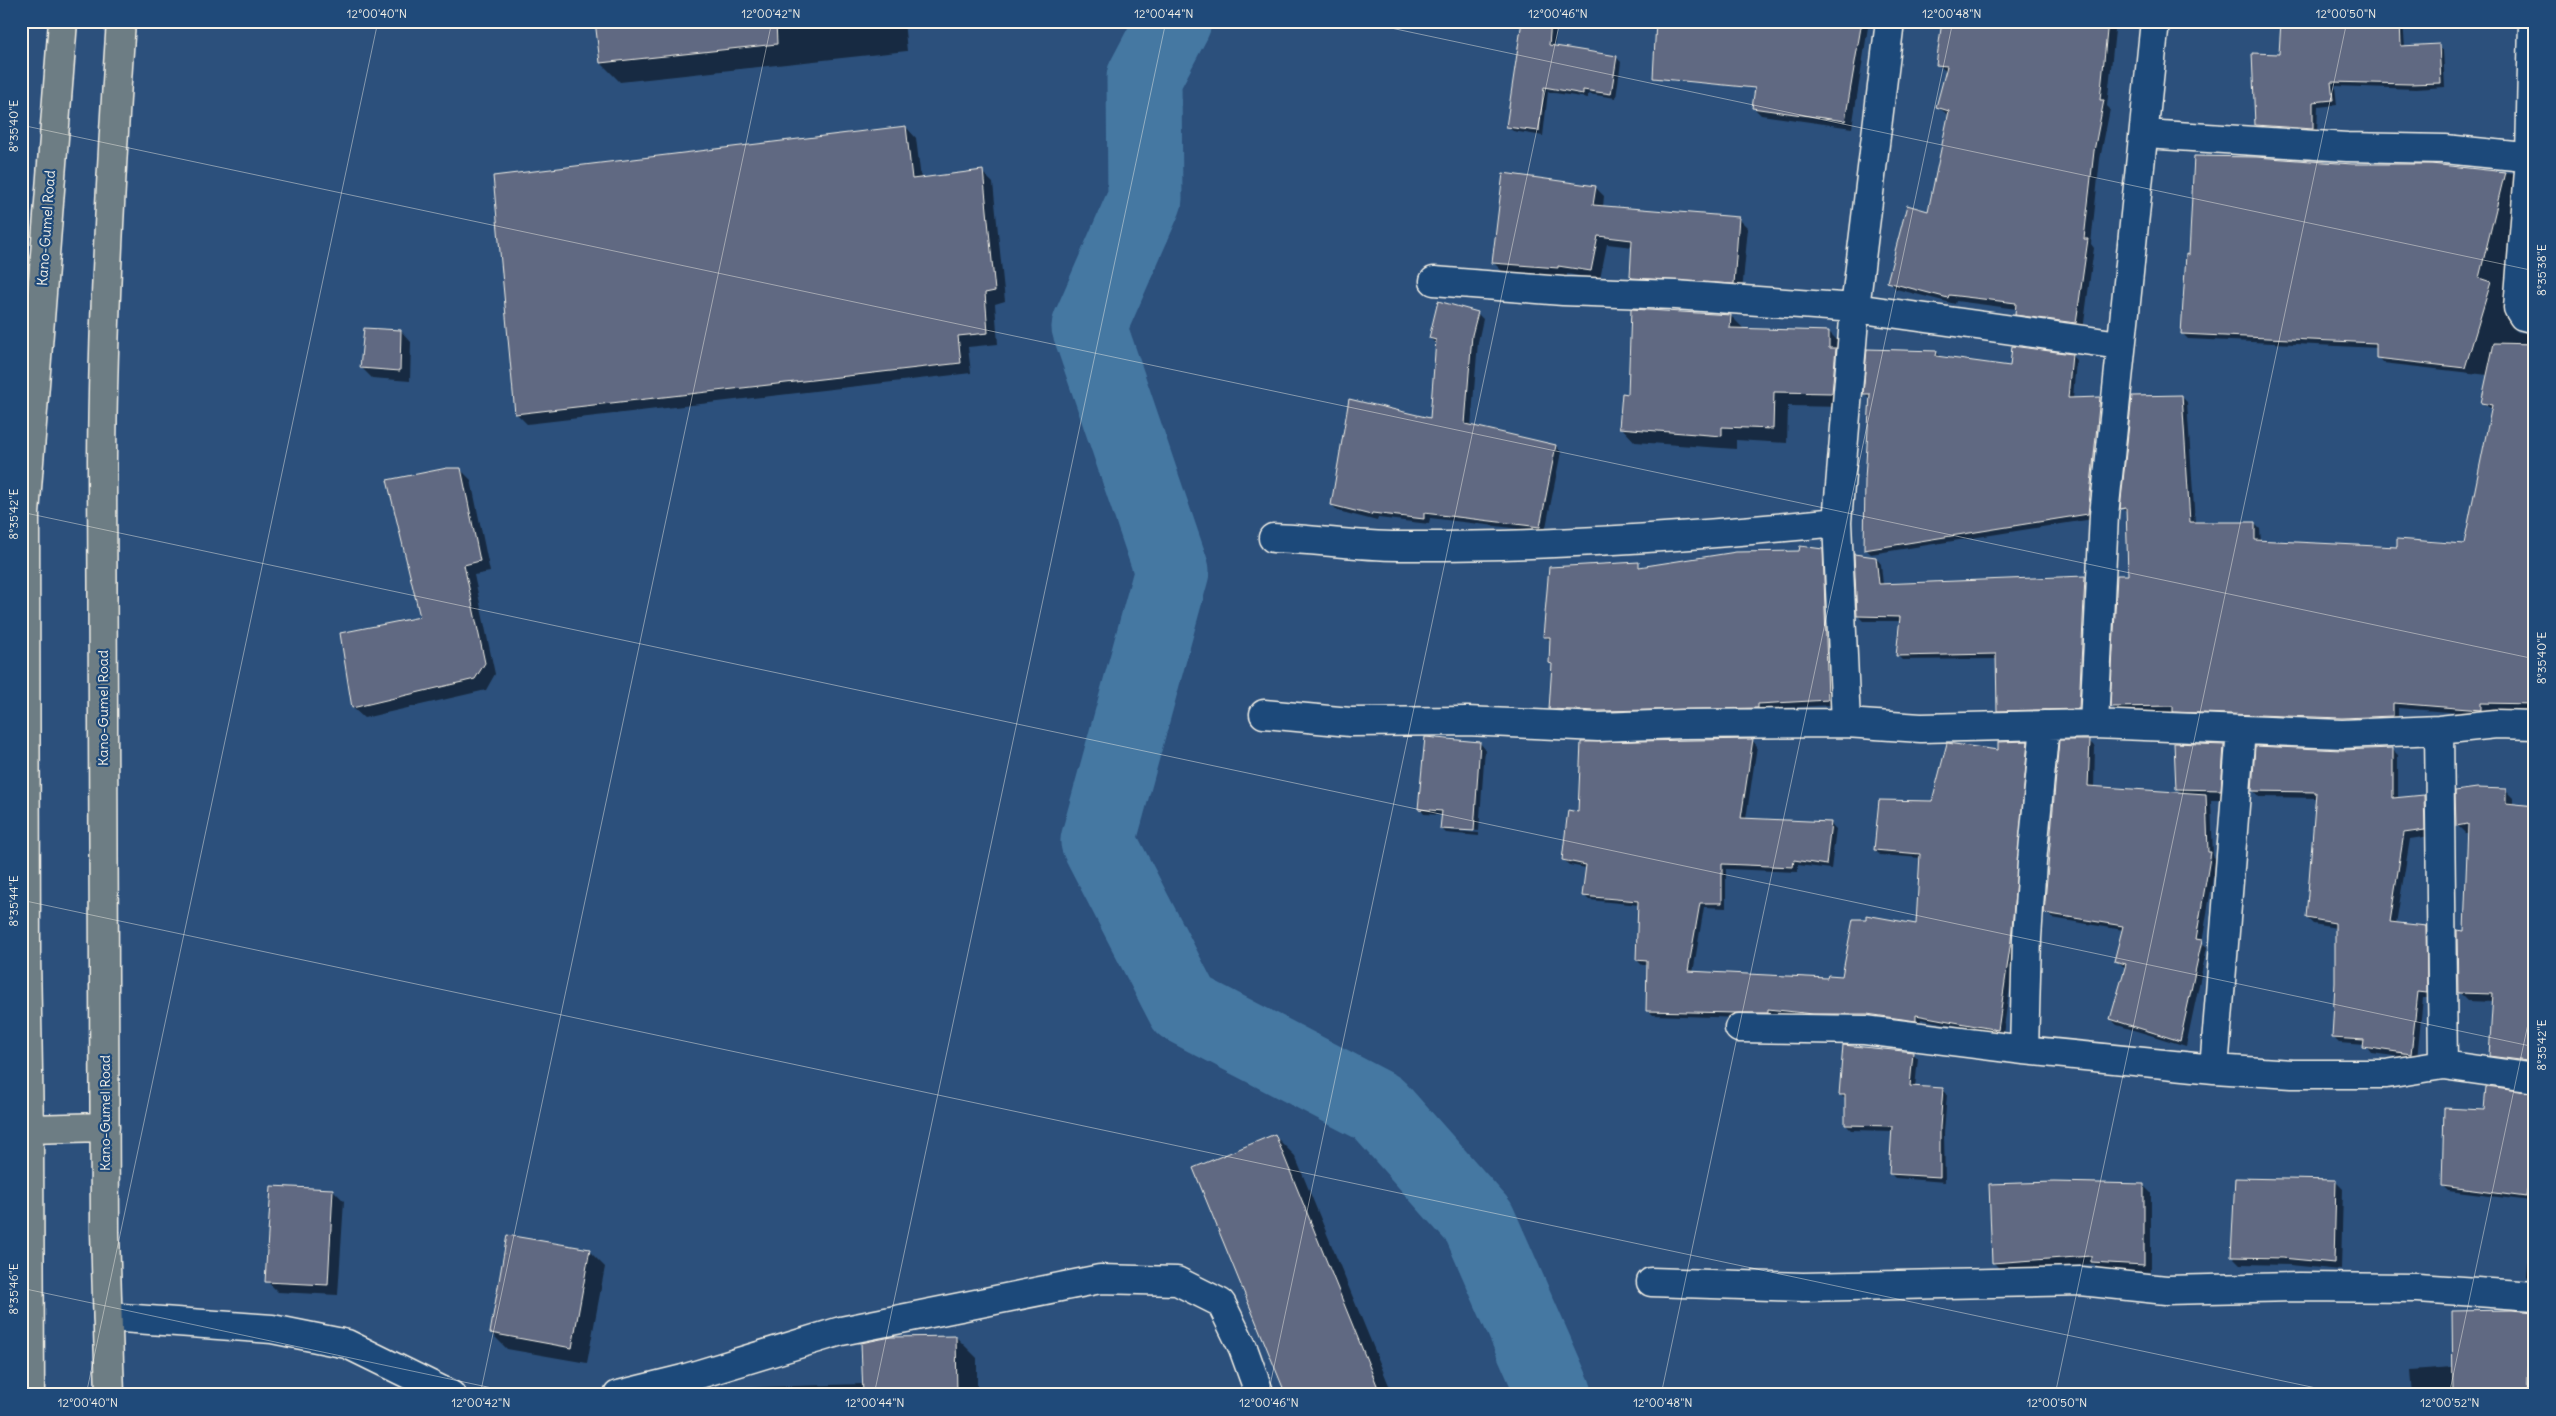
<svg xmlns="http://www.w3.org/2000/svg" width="2556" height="1416" viewBox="0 0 2556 1416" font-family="Delius,sans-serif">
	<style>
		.shadow { fill: #0007 }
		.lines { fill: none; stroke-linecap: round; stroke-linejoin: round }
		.river { stroke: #4578a2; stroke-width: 75 }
		.building { fill: #606982; stroke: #f4f1e8 }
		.minor-casing { stroke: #f4f1e8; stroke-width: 31 }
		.major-casing { stroke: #f4f1e8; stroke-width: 31 }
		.minor { stroke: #1f4a7a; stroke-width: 28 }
		.major { stroke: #6d7d84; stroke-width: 28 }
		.ticks { fill: none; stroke: #f4f1e8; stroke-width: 1; stroke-opacity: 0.45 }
		.labels { text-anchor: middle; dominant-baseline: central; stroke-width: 4.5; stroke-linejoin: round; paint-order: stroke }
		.street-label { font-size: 14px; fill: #f4f1e8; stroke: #1f4a7a }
		.neatline { fill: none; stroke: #f4f1e8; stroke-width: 2 }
		.ticks-label { font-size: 12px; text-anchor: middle; fill: #f4f1e8 }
	</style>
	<rect width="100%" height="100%" fill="#2c507c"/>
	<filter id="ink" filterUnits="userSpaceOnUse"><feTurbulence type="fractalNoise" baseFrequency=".02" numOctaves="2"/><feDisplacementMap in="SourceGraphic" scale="10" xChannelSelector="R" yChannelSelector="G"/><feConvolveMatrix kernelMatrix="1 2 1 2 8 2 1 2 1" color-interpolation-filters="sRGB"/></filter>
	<g filter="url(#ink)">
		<path class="shadow" d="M597,21H904L907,51L620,82L601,63Z
			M1523,21H1557L1554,47L1616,57L1621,62L1616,98L1588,94V98L1548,92L1543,136L1513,131L1507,126Z
			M1767,21H1869L1852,128L1761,115L1754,108Z
			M1944,21H2116L2107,106L2110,109L2100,159L2091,244L2094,248L2083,330L2023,321L2016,314L2017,309L1956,301L1955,304L1896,289L1889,281L1929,212L1949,115L1937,107L1947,72L1937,64Z
			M2283,21H2403L2405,47L2438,45L2443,50L2445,87L2416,89L2335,86L2337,105L2318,107L2317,134L2261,130L2256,125L2280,56Z
			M906,127L916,138L921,179L982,172L993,183L1005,301L995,304L998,344L968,347L971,373L527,424L516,413Z
			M2352,165L2431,166L2513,173L2519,179L2508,314L2514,329L2518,332L2535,334V710L2486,709V715L2398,708V722L2180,717L2175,712H2118L2112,706L2129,576L2128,514L2122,508L2181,396L2187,402L2195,523H2254L2260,529L2261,541L2398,548L2465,546L2492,409L2482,403L2488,375L2383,363L2378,357V348L2188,339L2182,333L2190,256Z
			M1595,187L1604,196L1603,207L1739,219L1748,228L1742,292L1642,286L1631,276L1633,247L1607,244L1600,279L1567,274V277L1502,271L1493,262Z
			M1477,313L1483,319L1478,342L1471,427L1556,446L1561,452L1545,532L1430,518L1429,524L1378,518L1377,521L1338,511L1332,505L1431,419L1436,344L1430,338Z
			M1731,316L1745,330L1829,332L1843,346L1846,407L1788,406L1787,443L1736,440V449L1635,442L1621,427L1629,395Z
			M401,331L411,342L410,381L372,378L362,368Z
			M1936,352L1941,357L2011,368L2071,355L2076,360L2073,399L2100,398L2105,403L2093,519L1871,554L1866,549L1870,399L1865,394Z
			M460,469L471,480L490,572L474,575L495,674L486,690L364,718L353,708L422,618Z
			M1822,550L1827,556L1832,705L1763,709L1762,713L1555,714L1550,709L1553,666L1550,663L1551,641L1544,636L1638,564L1642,567Z
			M1876,558L1881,564L1883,585L2085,578L2090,583L2084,713L2003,715L1998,710L1997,659L1902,660L1897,655L1901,621H1863L1858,616Z
			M1752,740L1757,746L1746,819L1831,824L1836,829L1831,869L1798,865V872L1726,869V908L1704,907L1693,973L1829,979L1843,977L1917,926L1921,858L1880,855L1875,850L1999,751L2027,742L2032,748L2016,946L2003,1034L1921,1019L1920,1025L1772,1014V1017L1741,1018L1653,1015L1648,1010V965H1642L1637,960L1639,905L1589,900L1584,895L1586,868L1569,865L1564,860L1580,813Z
			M2089,741L2095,747L2094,788L2182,793L2177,789L2224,746L2234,757L2231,800H2211L2213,856L2216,859L2202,943L2207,947L2186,1046L2117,1025L2111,1019L2126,968L2115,960L2123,930L2052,918L2046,912Z
			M1480,743L1485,749L1479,831L1445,828V830L1479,833V836L1446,833L1441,828L1442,815L1424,814L1419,808Z
			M2392,749L2398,755V799L2424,796L2430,802V836L2410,839L2396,924L2425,927L2431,934L2432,998H2423L2417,1059L2371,1053L2365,1045L2339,1043L2333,1037L2337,983L2336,928L2313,924L2307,918L2317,798L2259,797L2253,790L2341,751Z
			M2505,790L2513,798V805L2535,807V1069L2498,1063L2490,1055L2494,1002L2467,1001L2459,993L2466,933L2469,833H2465L2457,825Z
			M1912,1053L1918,1058L1915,1088L1942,1089L1947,1094L1944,1133L1945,1182L1895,1178L1890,1173L1893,1131L1851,1130L1846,1125V1100L1840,1094Z
			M2535,1094V1174L2531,1201L2448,1191L2443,1186L2486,1111Z
			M1275,1136L1295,1156L1393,1395H1287Z
			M2335,1181L2343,1189L2341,1270L2290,1265L2240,1264L2233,1257Z
			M2143,1185L2151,1193V1272L2100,1269L2094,1264L2001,1270L1993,1262Z
			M333,1190L344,1201L338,1295L278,1292L267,1281Z
			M2533,1203H2535V1282L2527,1276Z
			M589,1251L605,1267L587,1363L507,1349L491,1333Z
			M2535,1335V1395H2412L2410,1370L2454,1367Z
			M956,1337L977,1358V1395H688L761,1387L864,1384Z"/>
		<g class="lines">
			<path class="river" d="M1174,21L1144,78L1145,199L1089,327L1172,571L1098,841L1184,1007L1378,1108L1479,1222L1555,1395"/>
		</g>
		<path class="building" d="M595,21H776L777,44L600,63Z
			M1522,21H1551L1549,45L1617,56L1611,94L1583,90V94L1544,87L1539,131L1506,127Z
			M1656,21H1862L1845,121L1752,108L1755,88L1653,78Z
			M1942,21H2108L2100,100H2104L2094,151L2084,239H2088L2076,323L2015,315L2016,303L1949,295L1948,298L1887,282L1907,205L1928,211L1949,111L1936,107L1947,66L1936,65Z
			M2281,21H2400L2401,46L2439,44L2441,83L2410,84L2331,82L2333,100L2313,102V129L2255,125L2252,53L2279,54Z
			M906,126L912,179L983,170L995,291L985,293L988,333L958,336L961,363L515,414L493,176Z
			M2194,156L2256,157L2352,164H2431L2505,172L2479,278L2491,282L2465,368L2376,358V343L2181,334L2186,254L2189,255Z
			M1503,173L1596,186L1593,205L1739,217L1734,284L1632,278L1630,276L1632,240L1598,236L1591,271L1558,266V268L1492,263Z
			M1438,301L1478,312L1472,335L1465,424L1556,445L1540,527L1424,513V519L1372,513L1371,515L1331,505L1349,399L1430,418L1436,340L1429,338Z
			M1631,309L1731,315L1730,328L1829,331V348H1836L1832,393L1774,392L1773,429L1722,427V436L1619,428L1622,393L1628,394Z
			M364,328L401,330L400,371L360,368Z
			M2494,343L2535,344V704L2481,703V710L2393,703V716L2342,718L2173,712V706L2110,707L2117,575H2128L2126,508L2120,509L2132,396L2182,395L2190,522H2255V540L2397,547V539L2464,544L2492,405L2481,403Z
			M2012,346L2072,354L2068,398L2100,397L2088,514L1864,550L1865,480L1870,394H1863L1867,349L1937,351L1936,356L2010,366Z
			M447,468H461L480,561L464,565L485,663L475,679L352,708L340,633L420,617L387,480Z
			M1800,546L1823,549L1828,700L1758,704V708L1598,711L1549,709L1552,664L1549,663L1550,637H1543L1549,567L1639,562V567L1736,552L1799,551Z
			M1854,554L1876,557L1879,584L2085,576L2079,709L1997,711L1996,654L1896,656L1900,617L1857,616Z
			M1425,737L1480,742L1474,831L1440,829L1442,811L1418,809Z
			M1753,739L1741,818L1831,822L1826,865L1794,860L1793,867L1722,864V903H1700L1688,971L1827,978L1828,975L1842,976L1853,919H1866V915L1916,924L1920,854L1874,850L1879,800L1932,801L1947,743L1998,750V742L2028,741L2011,940L1998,1030L1916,1015V1021L1867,1014H1813L1768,1009V1013H1735L1646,1011L1647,961L1636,960L1638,901L1582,896L1586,865L1562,860L1568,810L1578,812L1581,742Z
			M2059,740H2090L2088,786L2206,794L2208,852H2211L2196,939L2202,940L2180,1041L2110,1019L2126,964L2114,961L2123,926L2044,913Z
			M2174,743L2224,745L2221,790L2176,789Z
			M2255,746L2341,750L2393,748V798L2424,795L2425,830L2404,833L2390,922L2426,926L2427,993L2418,992L2411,1054L2363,1047L2364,1040L2332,1038L2335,983V923L2306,918L2316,792L2252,791Z
			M2477,788L2506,789V803L2535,806V1062L2489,1056L2493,994L2458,993L2457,930L2464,931L2468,824L2456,826L2455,791Z
			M1843,1045L1913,1052L1910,1086L1943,1088L1940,1127V1177L1889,1174L1892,1126L1845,1125V1095H1839Z
			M2486,1087L2535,1093V1141L2526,1197L2442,1186L2444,1108L2484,1110Z
			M1275,1134L1381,1395H1286L1193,1168Z
			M2235,1178L2336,1180L2334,1263L2282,1258L2231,1257Z
			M2054,1182L2144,1184V1265L2091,1262V1256L1992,1263L1989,1184Z
			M271,1186L333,1189L328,1285L265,1282Z
			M507,1235L590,1249L572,1348L490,1333Z
			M2512,1310L2535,1312V1358L2528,1357L2526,1395H2453L2452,1311Z
			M956,1336L957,1395H863L861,1343L891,1337Z"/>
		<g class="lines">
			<defs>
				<path id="minor" d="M2533,21L2530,158L2518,308L2523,316L2535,319
					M2145,134L2347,147L2445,149L2535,158
					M1434,281L1563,291L1675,295L1855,308L2120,345
					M1273,538C1314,539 1356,546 1398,546C1544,547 1691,537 1837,522
					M1264,714L1350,722L1467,721L1598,727L1682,724L1846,723L1921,728L2094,724L2342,734L2439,730L2496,724L2535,725
					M1846,723L1837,522L1855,308L1890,21
					M2094,724L2104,515L2155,21
					M2439,730L2443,1065
					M1739,1028L1865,1030L2024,1050L2214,1069L2292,1074H2386L2443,1065L2535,1078
					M2024,1050L2027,938L2032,862L2045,725
					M2214,1069L2241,730
					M1651,1282L1803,1287L2081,1281L2166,1290L2299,1287L2418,1288L2535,1296
					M108,1317L272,1329L347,1344L451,1395
					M618,1395L683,1379L841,1331L1100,1279L1177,1281L1221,1303L1243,1348L1260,1395"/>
				<path id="major" d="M29,1129L105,1127
					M30,1395L29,1129L26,956L25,514L63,21
					M110,1395L105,1232L102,460C103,314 111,168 121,21"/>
			</defs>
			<use href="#minor" class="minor-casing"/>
			<use href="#major" class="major-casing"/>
			<use href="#minor" class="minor"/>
			<use href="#major" class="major"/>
		</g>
	</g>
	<path class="ticks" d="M1358,21L2535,271M21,125L2535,659M21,512L2535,1047M21,900L2349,1395M21,1288L525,1395M86,1395L378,21M480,1395L772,21M874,1395L1166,21M1268,1395L1560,21M1661,1395L1953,21M2055,1395L2347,21M2449,1395L2535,991"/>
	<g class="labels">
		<g class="street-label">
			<text transform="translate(46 228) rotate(-86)">Kano-Gumel Road</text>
			<text transform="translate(103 708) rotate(-90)">Kano-Gumel Road</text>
			<text transform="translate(105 1113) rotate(-90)">Kano-Gumel Road</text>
		</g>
	</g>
	<rect width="2556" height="1416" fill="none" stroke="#1f4a7a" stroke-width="55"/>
	<rect x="28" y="28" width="2500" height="1360" class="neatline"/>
	<g class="ticks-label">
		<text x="377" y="18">12°00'40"N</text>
		<text x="771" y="18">12°00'42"N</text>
		<text x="1164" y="18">12°00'44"N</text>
		<text x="1558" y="18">12°00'46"N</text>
		<text x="1952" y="18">12°00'48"N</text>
		<text x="2346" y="18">12°00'50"N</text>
		<text transform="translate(14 126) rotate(-90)" y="4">8°35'40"E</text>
		<text transform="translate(2542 270) rotate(-90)" y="4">8°35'38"E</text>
		<text transform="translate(14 514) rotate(-90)" y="4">8°35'42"E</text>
		<text transform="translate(2542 658) rotate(-90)" y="4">8°35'40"E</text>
		<text transform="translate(14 901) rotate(-90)" y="4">8°35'44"E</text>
		<text transform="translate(2542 1045) rotate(-90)" y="4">8°35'42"E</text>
		<text transform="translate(14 1289) rotate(-90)" y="4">8°35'46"E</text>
		<text x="88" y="1407">12°00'40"N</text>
		<text x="481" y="1407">12°00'42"N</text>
		<text x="875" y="1407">12°00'44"N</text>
		<text x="1269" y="1407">12°00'46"N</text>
		<text x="1663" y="1407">12°00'48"N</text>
		<text x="2057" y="1407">12°00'50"N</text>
		<text x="2450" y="1407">12°00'52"N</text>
	</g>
</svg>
